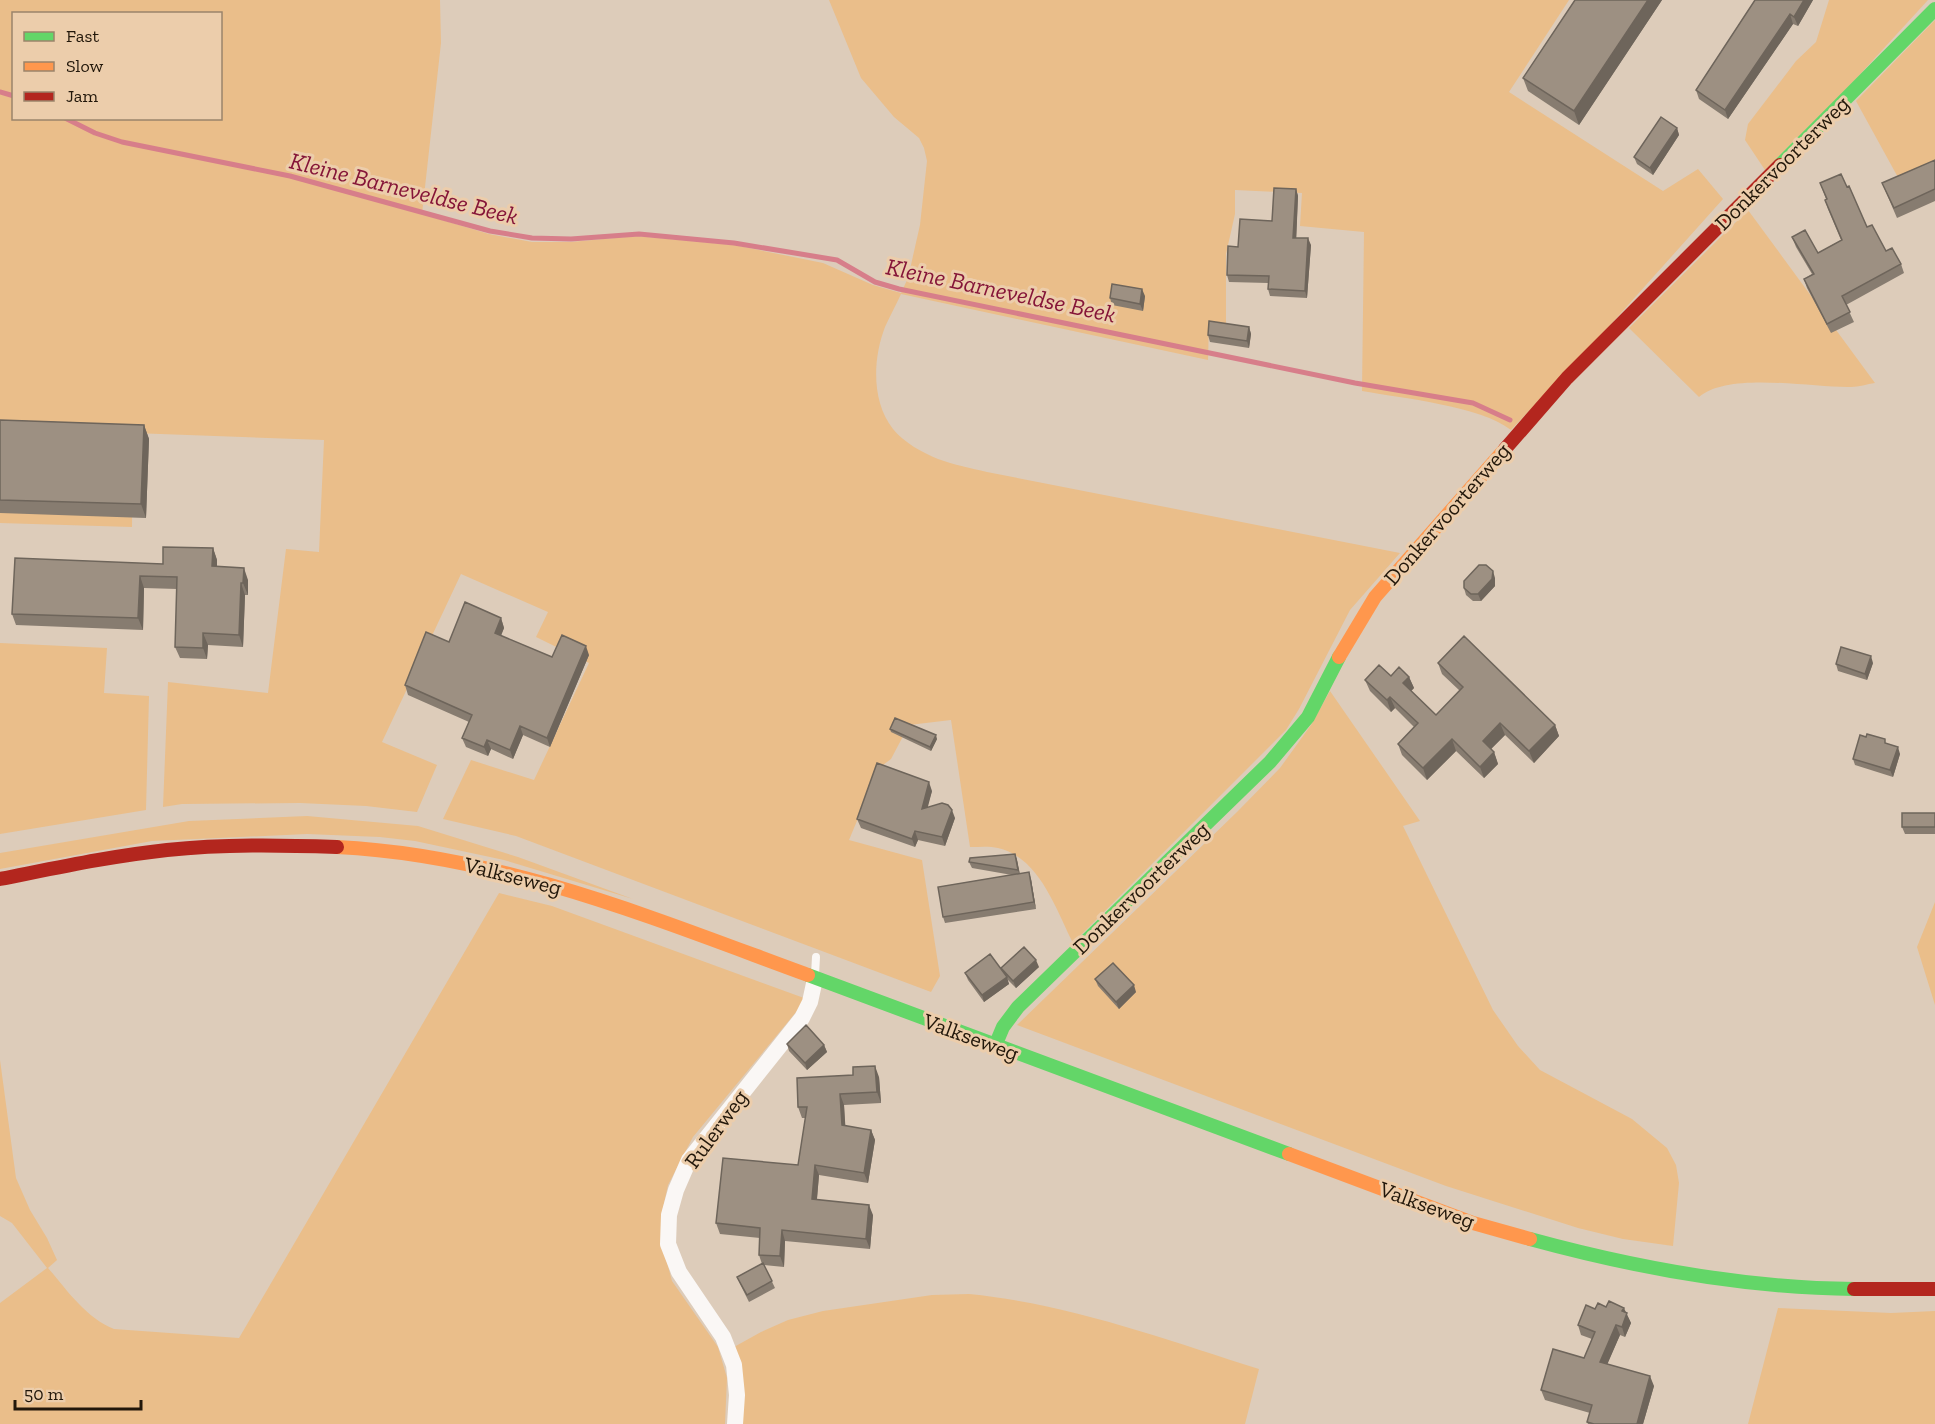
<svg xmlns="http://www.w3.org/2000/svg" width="1935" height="1424" viewBox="0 0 1935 1424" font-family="'Zilla Slab',serif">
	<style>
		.green { fill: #eabe8a; fill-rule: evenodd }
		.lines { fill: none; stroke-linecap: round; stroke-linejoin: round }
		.stream { stroke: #d77e8a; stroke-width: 5 }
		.lane { stroke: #faf7f5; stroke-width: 8 }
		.street { stroke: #faf7f5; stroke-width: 16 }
		.fast { stroke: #63d668; stroke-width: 14 }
		.slow { stroke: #ff974d; stroke-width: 14 }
		.jam { stroke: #b3261e; stroke-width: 14 }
		.wall { fill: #877c70 }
		.shaded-wall { fill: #6e655b }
		.building { fill: #9d9082; stroke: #6e655b; stroke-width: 1.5 }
		.labels { text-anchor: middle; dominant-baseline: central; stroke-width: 6; stroke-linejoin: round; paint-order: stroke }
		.street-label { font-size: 22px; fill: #22170a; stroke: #eccdab }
		.water-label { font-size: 24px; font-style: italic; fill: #851538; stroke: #eccdab }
	</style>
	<rect width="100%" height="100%" fill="#ddccba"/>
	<path class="green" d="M0,0H440L441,43L422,214L489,234L532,242H571L637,236L734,245L823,263L873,285L901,293L908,278L920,225L927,161L924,148L919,138L894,117L861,78L829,0H1569L1509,92L1663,191L1698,169L1723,199L1612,323L1511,430C1481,406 1401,398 1362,391L1364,232L1300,226L1302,193L1235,190V214L1226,254V325L1209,323L1208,360L901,294C896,305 890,316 885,327C873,358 871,401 893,429C903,442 923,453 938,459C954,465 971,468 987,472L1400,553L1350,610L1299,709L1286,730L1073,943C1056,910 1040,858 998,848C990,846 979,847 970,847L951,720L909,725L891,759L879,768L849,840L922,860L940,976L931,992L516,836L443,819L471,760L534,780L589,663L536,637L548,612L461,574L382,742L437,765L417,812L366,806L300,803L182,804L163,807L168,682L268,693L286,549L319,552L324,440L133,433L132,527L0,523ZM14,14H220V118H14Z
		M1829,0H1928L1853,82L1765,170L1745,140L1748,124L1796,61L1816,42Z
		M1935,20V164L1900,181L1856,101Z
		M1748,210L1875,383C1867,384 1859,387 1851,387C1812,388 1729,371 1699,397L1629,328Z
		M0,643L107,648L104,693L149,696L146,810L0,834Z
		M1330,691L1420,821L1403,826L1493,1010L1518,1046L1540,1070L1632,1119L1667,1148L1676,1165L1679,1183L1673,1246L1623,1239L1578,1228L1446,1186L1017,1025L1237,812L1280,768L1311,725Z
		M307,816L418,826L518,857L633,899L504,860L415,841L380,837L307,834L152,841L0,869V853L189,821Z
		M499,893L552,906L804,998L801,1006L693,1137L668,1185L661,1217L662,1244L672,1281L718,1347L727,1378L725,1424H0V1303L47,1268L12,1223L0,1216V1060L16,1178L30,1210L47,1238L57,1260L48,1268C67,1290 86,1318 114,1329L239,1338Z
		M1935,902V1005L1917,947Z
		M969,1294C1069,1304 1164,1339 1259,1369L1245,1424H739L734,1347L761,1332L788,1320L823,1311L932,1295Z
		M1778,1308L1891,1313L1935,1311V1424H1748Z"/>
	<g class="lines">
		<path class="stream" d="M0,92L14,96
			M65,118L95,133L122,142L290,176L490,231L532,238L571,239L639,234L734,243L837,260L875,282L899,289L1355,383L1473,403L1510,420"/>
		<path class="lane" d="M815,975L816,957"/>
		<path class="street" d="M735,1424L737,1395L734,1365L723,1337L679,1272L668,1244L669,1215L676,1190L689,1160L802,1018L810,1002L815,979"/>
		<path class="fast" d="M1780,165L1935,9
			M808,975L1289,1154
			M995,1046L1003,1027L1018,1007L1270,762L1308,717L1339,657
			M1530,1239C1636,1268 1744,1288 1854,1289"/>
		<path class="slow" d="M1339,657L1375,597L1505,449
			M337,847C502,855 655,919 808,975
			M1289,1154L1473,1223L1530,1239"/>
		<path class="jam" d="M1505,449L1567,378L1780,165
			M0,879C56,868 111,856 167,850C224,844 280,845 337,847
			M1854,1289H1935"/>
	</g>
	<path class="wall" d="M1575,0H1662L1579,125L1528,91L1523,78Z
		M1755,0H1813L1798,26L1793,24L1728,119L1699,99L1696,90Z
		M1677,128L1679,135L1653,175L1637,164L1634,157Z
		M1935,160V201L1897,218L1882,183Z
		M1820,183L1847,187L1867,227L1886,251L1901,264L1904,273L1846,305L1854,322L1831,333L1807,288L1804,279L1812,274L1796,247L1792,237L1818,253L1841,240L1828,209L1825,200L1826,199Z
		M1296,189L1298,196L1296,238L1311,245L1307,298L1270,296L1268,289V283L1229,282L1227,275L1238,247L1272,221Z
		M1145,296L1143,311L1112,305L1110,298Z
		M1249,327L1251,334L1249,348L1210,342L1208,335Z
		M0,420L144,425L149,439L146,518L0,513Z
		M213,548L217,560V566L248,580V595H245L243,647L208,645L207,659L180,658L175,647L177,589L144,588L143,630L16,625L12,614L163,564Z
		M1495,578V586L1481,601H1473L1466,595L1464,588Z
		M501,618L504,628L501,636L552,657L589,655L550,747L523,735L513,759L491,749L488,756L466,747L462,738L469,722L408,695L405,685L449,642Z
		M1438,663L1555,725L1559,736L1534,763L1505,735L1491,749L1494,752L1498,764L1484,778L1456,751L1427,780L1402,755L1398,744L1414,727L1395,708L1391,712L1370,691L1365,680L1391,676L1409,677L1414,688L1411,691L1436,715L1460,691L1442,674Z
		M1873,663L1867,680L1838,671L1836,664Z
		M890,729L937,739L931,751L891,732Z
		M1887,743L1900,754L1893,777L1855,765L1853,759Z
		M932,791L927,807L955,818L945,846L918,840L915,847L861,828L857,819Z
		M1935,813V834H1905L1902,827Z
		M1015,854L1017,860L1020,874L1031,879L1036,909L945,923L943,917L1012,875L972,868L969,862Z
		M1039,967L1016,988L1007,979L1009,984L984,1002L968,980L965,973L1002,971L1001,968Z
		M1095,979L1136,992L1119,1009L1098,986Z
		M787,1044L824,1045L827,1052L807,1070L789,1051Z
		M879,1077L881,1103L844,1105L845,1126L871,1130L875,1140L868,1183L819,1175L817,1199L873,1215L870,1249L785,1241L784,1267L764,1265L775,1288L749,1302L740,1284L737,1277L762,1264L759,1255L760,1238L720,1234L716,1223L798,1165L806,1118H802L798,1107Z
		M1606,1307L1626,1313L1631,1323L1625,1337L1620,1335L1607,1364L1654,1386L1643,1424H1588L1587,1422L1590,1413L1545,1400L1541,1390L1584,1358L1592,1339L1581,1335L1578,1325L1595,1309Z"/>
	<path class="shaded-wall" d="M1648,0H1662L1579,125L1574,111Z
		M1804,0H1813L1798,26L1794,17Z
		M1790,14L1793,24L1728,119L1725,110Z
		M1677,128L1679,135L1653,175L1650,168Z
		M1296,189L1298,196L1296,245L1293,238Z
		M1308,238L1311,245L1307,298L1305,291Z
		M1142,289L1145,296L1143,311L1140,304Z
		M1249,327L1251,334L1249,348L1247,341Z
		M144,425L149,439L146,518L141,504Z
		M213,548L217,560V578L212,566Z
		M244,568L248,580V595L243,583Z
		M1493,571L1495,578V586L1481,601L1478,594Z
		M140,576L144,588L143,630L138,618Z
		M241,583L245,595L243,647L239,635Z
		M501,618L504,628L498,642L495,633Z
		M203,633L208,645L207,659L203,648Z
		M586,646L589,655L550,747L547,738Z
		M1871,656L1873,663L1867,680L1865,674Z
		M1409,677L1414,688L1407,695L1403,683Z
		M1390,697L1395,708L1391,712L1387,700Z
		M1500,723L1505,735L1487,753L1483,741Z
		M1555,725L1559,736L1534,763L1529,751Z
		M520,726L523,735L513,759L510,750Z
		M936,735L937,739L931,751L930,747Z
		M1452,739L1456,751L1427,780L1423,768Z
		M487,740L491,749L488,756L484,747Z
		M1898,747L1900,754L1893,777L1890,770Z
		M1494,752L1498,764L1484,778L1480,767Z
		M929,782L932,791L925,818L922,809Z
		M952,810L955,818L945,846L942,837Z
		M915,831L918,840L915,847L912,839Z
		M1015,854L1017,860L1020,876L1018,870Z
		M1029,872L1031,879L1036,909L1034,902Z
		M1036,960L1039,967L1016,988L1013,981Z
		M1007,977L1009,984L984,1002L982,995Z
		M1134,985L1136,992L1119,1009L1116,1002Z
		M824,1045L827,1052L807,1070L805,1063Z
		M875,1066L879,1077L881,1103L877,1092Z
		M840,1094L844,1105L846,1136L842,1125Z
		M871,1130L875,1140L868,1183L864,1173Z
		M815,1165L819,1175L816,1209L812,1199Z
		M869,1205L873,1215L870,1249L866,1239Z
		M782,1230L785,1241L784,1267L780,1256Z
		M1624,1308L1631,1323L1625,1337L1622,1327V1311Z
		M1616,1325L1620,1335L1604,1372L1600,1362Z
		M1650,1376L1654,1386L1643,1424H1637Z"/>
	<path class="building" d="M1575,0H1648L1574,111L1523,78Z
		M1755,0H1804L1794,17L1790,14L1725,110L1696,90Z
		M1661,117L1677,128L1650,168L1634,157Z
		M1935,160V189L1894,208L1882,183Z
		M1841,174L1847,187L1849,186L1867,227L1872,225L1886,251L1892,248L1901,264L1842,296L1850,312L1827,324L1804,279L1814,274L1792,237L1805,230L1818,253L1842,240L1825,200L1827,199L1820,183Z
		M1274,188L1296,189L1293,238H1308L1305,291L1268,289L1269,276L1227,275L1228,246L1238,247L1240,219L1272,221Z
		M1112,284L1142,289L1140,304L1110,298Z
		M1209,321L1249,327L1247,341L1208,335Z
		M0,420L144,425L141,504L0,500Z
		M163,547L213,548L212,566L244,568L243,583H241L239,635L203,633V648L175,647L177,577L140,576L138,618L12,614L15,558L163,564Z
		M1479,565H1486L1493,571L1492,579L1478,594H1471L1464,588V581Z
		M465,602L501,618L495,633L552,657L562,635L586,646L547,738L520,726L510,750L487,740L484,747L462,738L472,715L405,685L426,632L449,642Z
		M1464,636L1555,725L1529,751L1500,723L1483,741L1494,752L1480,767L1452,739L1423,768L1398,744L1418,723L1390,697L1387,700L1365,680L1379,665L1391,676L1399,667L1409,677L1403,683L1436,715L1463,687L1438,663Z
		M1841,647L1871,656L1865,674L1836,664Z
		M895,718L936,735L930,747L890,729Z
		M1867,734L1885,739V743L1898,747L1890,770L1853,759L1860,735L1866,737Z
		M877,763L929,782L922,809L942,803L948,805L952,810L942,837L915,831L912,839L857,819Z
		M1902,813H1935V827H1902Z
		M1015,854L1018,870L969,862L970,858Z
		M1029,872L1034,902L943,917L938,887Z
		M1024,947L1036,960L1013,981L1001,968Z
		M990,954L1007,977L982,995L965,973Z
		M1113,963L1134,985L1116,1002L1095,979Z
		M806,1025L824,1045L805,1063L787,1044Z
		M875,1066L877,1092L840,1094L842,1125L871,1130L864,1173L815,1165L812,1199L869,1205L866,1239L782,1230L780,1256L759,1255L760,1228L716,1223L723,1158L798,1165L807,1107H798L797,1078L853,1075V1067Z
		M763,1263L772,1281L747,1295L737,1277Z
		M1609,1301L1624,1308L1622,1311L1627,1313L1622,1327L1616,1325L1600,1362L1650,1376L1637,1424H1594L1587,1422L1592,1405L1541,1390L1553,1349L1584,1358L1595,1332L1578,1325L1586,1305L1595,1309L1598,1303L1606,1307Z"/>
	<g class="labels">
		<g class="street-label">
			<text transform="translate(1782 163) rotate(-45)">Donkervoorterweg</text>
			<text transform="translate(1447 514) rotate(-49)">Donkervoorterweg</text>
			<text transform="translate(513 876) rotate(14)">Valkseweg</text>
			<text transform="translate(1141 888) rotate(-44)">Donkervoorterweg</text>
			<text transform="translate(971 1037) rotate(20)">Valkseweg</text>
			<text transform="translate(716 1129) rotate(-54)">Rulerweg</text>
			<text transform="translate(1427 1205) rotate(20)">Valkseweg</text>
		</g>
		<g class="water-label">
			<text transform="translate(404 188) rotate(14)">Kleine Barneveldse Beek</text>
			<text transform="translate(1001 290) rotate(12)">Kleine Barneveldse Beek</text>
		</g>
	</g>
	<rect x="12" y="12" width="210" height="108" fill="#eccdab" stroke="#9b846b" stroke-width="1.5"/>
	<rect x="24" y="32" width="30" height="9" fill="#63d668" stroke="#9b846b" stroke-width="1.5"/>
	<text x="66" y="42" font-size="18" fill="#22170a">Fast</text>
	<rect x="24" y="62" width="30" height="9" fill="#ff974d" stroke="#9b846b" stroke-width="1.5"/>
	<text x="66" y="72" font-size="18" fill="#22170a">Slow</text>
	<rect x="24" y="92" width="30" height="9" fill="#b3261e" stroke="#9b846b" stroke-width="1.5"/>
	<text x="66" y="102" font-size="18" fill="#22170a">Jam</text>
	<path d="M15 1400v9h126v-9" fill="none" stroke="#22170a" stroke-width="3"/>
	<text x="24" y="1400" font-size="18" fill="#22170a" stroke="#eccdab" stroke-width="4.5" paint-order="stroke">50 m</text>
</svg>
